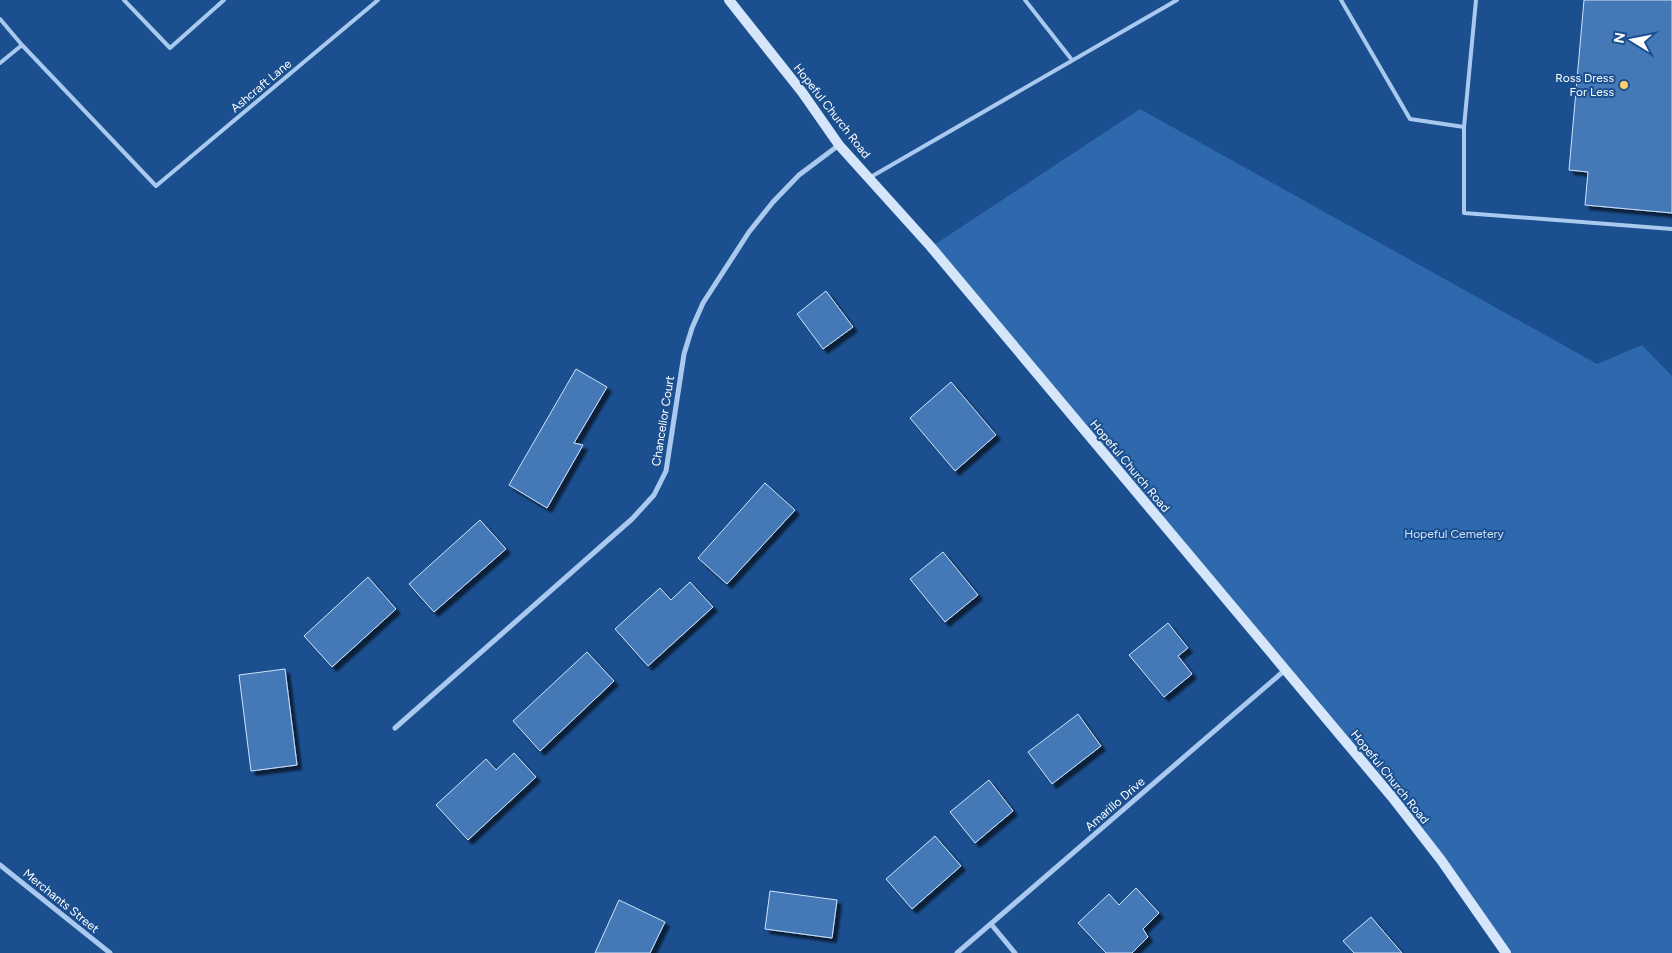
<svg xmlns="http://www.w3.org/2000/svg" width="1672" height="953" viewBox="0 0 1672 953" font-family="Figtree,sans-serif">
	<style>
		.green { fill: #2e69ad }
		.building { fill: #4478b7; stroke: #cfe3fa; filter: url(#shadow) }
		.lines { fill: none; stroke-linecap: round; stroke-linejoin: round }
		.service { stroke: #a9c9ee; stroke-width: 4 }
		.minor { stroke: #a9c9ee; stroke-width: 5 }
		.secondary { stroke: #d6e6fa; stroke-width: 10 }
		.poi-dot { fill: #ffd166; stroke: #1b4f8f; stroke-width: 2 }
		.labels { text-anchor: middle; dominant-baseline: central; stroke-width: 4; stroke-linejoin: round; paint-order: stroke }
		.poi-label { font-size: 12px; fill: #fff; stroke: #1b4f8f; text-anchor: end }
		.street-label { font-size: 12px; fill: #fff; stroke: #1b4f8f }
		.park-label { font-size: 12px; fill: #cfe3fa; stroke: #1b4f8f }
	</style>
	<defs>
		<filter id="shadow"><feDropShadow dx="4.5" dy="4.5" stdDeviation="1" flood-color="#0009"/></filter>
	</defs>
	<rect width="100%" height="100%" fill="#1b4f8f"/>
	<path class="green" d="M1140,109L1597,364L1642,345L1672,376V953H1506L1441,860L931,247Z"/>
	<path class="building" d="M1584,0H1672V213L1585,205L1588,172L1569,170Z
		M826,291L853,327L823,349L797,314Z
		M576,369L607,387L574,443L583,445L547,508L509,485Z
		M951,382L996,435L955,471L910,418Z
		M765,483L795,510L727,584L698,558Z
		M480,520L506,549L434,612L409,584Z
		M943,552L978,595L945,622L910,579Z
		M368,577L396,609L332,667L304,636Z
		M690,582L713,607L648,666L615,629L660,588L671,600Z
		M1168,623L1188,648L1178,656L1192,674L1164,697L1129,655Z
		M587,652L614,681L540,751L513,721Z
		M285,669L297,765L251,771L239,675Z
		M1078,714L1101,746L1052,784L1028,752Z
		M514,753L536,777L468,840L436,805L486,759L496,770Z
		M989,780L1013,811L975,843L950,812Z
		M935,836L961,866L912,909L886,879Z
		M1136,888L1159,913L1143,929L1148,937L1132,953H1106L1078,923L1109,894L1119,905Z
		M770,891L837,900L832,938L765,929Z
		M619,900L665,922L650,953H595Z
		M1371,917L1402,953H1354L1343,941Z"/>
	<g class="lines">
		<path class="service" d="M124,0L170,48L224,0
			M1025,0L1072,60
			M1341,0L1410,119L1464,127
			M1476,0L1464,127V213L1672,229
			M0,19L22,45
			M0,63L22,45L156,186L378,0
			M869,178L1177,0"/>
		<path class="minor" d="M395,728L632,519L654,495L666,471L684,354L692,328L703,303L749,232L773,202L799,175L839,145
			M0,865L110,953
			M991,924L1015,953
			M957,953L1285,670"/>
		<path class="secondary" d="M729,0L802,92L839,145L931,247L1392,797L1441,860L1506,953"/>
	</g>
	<circle class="poi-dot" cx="1624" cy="85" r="5"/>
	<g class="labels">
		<g class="poi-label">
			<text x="1614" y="78">Ross Dress<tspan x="1614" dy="14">For Less</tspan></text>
		</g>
		<g class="street-label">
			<text transform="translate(261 86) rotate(-40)">Ashcraft Lane</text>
			<text transform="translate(832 111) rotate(52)">Hopeful Church Road</text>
			<text transform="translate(663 421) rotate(-81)">Chancellor Court</text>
			<text transform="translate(1130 466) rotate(50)">Hopeful Church Road</text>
			<text transform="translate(1390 777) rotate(51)">Hopeful Church Road</text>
			<text transform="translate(1115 804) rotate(-41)">Amarillo Drive</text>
			<text transform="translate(61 901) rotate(39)">Merchants Street</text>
		</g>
		<g class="park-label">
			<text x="1454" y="534">Hopeful Cemetery</text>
		</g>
	</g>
	<g transform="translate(1632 40) rotate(280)" stroke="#1b4f8f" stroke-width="4" paint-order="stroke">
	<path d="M0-4L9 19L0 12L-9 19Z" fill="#ffffff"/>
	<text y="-8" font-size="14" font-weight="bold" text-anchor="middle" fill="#ffffff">N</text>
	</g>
</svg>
